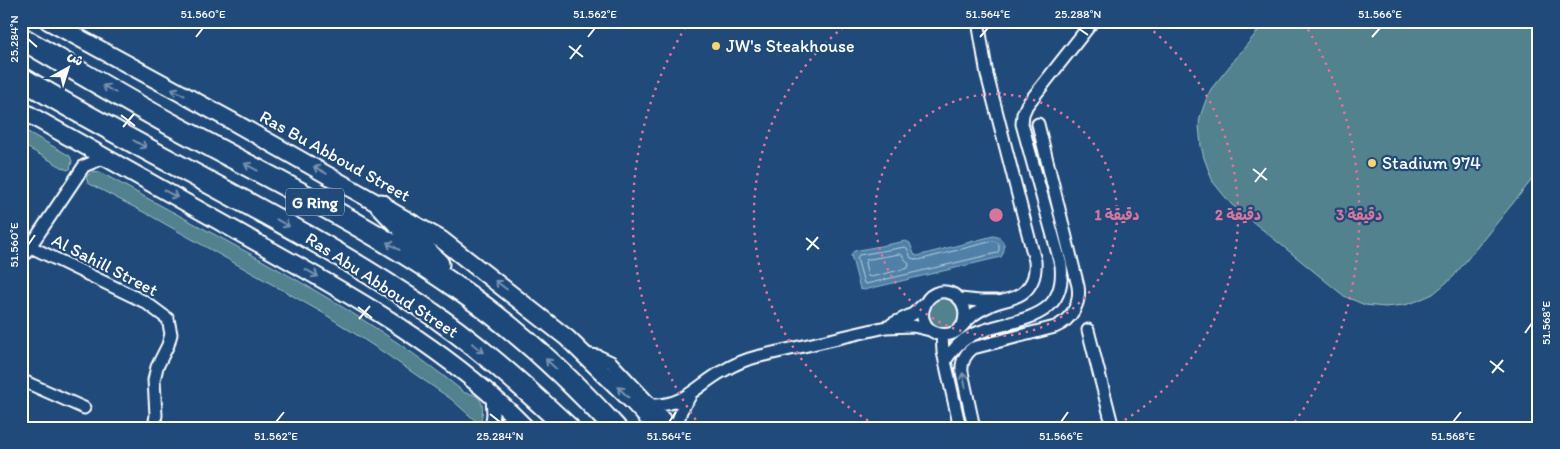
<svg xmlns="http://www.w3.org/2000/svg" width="1560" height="449" viewBox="0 0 1560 449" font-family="Itim,'Playpen Sans Arabic',sans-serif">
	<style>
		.green { fill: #51828d; stroke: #a8c0c6 }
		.water { fill: #4f81a8; stroke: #95b3cb }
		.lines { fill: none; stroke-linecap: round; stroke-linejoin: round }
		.shore { stroke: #b9cddc; stroke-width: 1 }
		.street-casing { stroke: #fff; stroke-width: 15 }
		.secondary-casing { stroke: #fff; stroke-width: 20 }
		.highway-casing { stroke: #fff; stroke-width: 25 }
		.street { stroke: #1f4a7a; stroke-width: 11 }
		.secondary { stroke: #1f4a7a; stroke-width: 16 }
		.highway { stroke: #1f4a7a; stroke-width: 21 }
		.oneway { stroke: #7992af }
		.ticks { fill: none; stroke: #fff; stroke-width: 2 }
		.ring { fill: none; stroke: #da749d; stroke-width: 2.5; stroke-dasharray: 2.5 5 }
		.poi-dot { fill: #ffd166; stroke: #1f4a7a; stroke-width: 2 }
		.labels { text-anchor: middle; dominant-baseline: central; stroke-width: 4.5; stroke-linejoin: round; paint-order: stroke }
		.shield { fill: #1f4a7a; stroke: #bcc9d7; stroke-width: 1 }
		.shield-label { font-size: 16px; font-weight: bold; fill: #fff }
		.poi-label { font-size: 18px; fill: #fff; stroke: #1f4a7a; text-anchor: start }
		.street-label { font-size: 18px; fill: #fff; stroke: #1f4a7a }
		.centre { fill: #da749d; stroke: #1f4a7a; stroke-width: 2.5 }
		.ring-label { font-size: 15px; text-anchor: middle; font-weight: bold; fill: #da749d; stroke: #1f4a7a; stroke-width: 4.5; stroke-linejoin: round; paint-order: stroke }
		.neatline { fill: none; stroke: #fff; stroke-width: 2 }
		.ticks-label { font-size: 12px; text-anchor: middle; fill: #fff }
	</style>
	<rect width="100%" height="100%" fill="#1f4a7a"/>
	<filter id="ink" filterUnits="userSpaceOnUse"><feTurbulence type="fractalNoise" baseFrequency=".02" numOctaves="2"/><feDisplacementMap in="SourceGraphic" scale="10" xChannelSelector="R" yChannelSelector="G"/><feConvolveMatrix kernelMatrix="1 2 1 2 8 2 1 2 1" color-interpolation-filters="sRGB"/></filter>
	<g filter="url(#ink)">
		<path class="green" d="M1266,21H1539V171L1453,277L1433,294L1417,301L1405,305L1385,307L1365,305L1344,296L1231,204L1213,182L1204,158L1201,146L1199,126L1200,117L1207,97L1211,89Z
			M21,128L70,156L72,161L70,169L67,170L21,144Z
			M93,171L100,172C224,242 354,302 465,393C484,394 485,408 480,423H478L451,399L383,352L323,313L151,216L88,183L86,177Z
			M929 313a15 15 0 1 1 30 0a15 15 0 1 1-30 0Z"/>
		<path class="water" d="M993,236C1005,237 1007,248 1001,257L864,290L860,289L851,255L854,251L906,241L910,243L914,254L917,256Z"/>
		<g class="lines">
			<path class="shore" d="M994,241L999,244V250L997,253L866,284L864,283L857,258L859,255L905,247L907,248L911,258L918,260Z
				M901,254L909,264L908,268L871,277L868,276L865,263L866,260Z"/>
			<defs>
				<path id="street" d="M31,247L145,302L168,319L171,334L168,345L157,367L154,380L156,415L154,428
					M21,260L84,166L106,157
					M960,299L979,301H996
					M892,324L913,314L924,304
					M963,325C974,291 932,280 924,307C921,314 923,322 928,328C936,336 951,337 959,329C963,326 966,321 970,318C975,313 982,309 989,306C1000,300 1015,300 1024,292C1034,283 1036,273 1035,261L987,75L978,21
					M1088,330L1113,428
					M942,335L943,352L960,428
					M584,354L598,356L611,362L673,428
					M945,361C952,350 960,341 972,335C1010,317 1067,325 1061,265L1022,124L1023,114L1027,105L1093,21
					M21,380L84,408
					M653,405C685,406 697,385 723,371C733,365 744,360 756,357L886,327L913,326L930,330
					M491,428L493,414L492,396
					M495,428L504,423L519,420
					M676,428L681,411L690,396
					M974,428L962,372C961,361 965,354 973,348L1055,327C1071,320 1081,304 1078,286L1038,124"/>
				<path id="secondary" d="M48,21L230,120L442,240L567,338L633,402L657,428
					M21,110C99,154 178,198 256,242C351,295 449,349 526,428"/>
				<path id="highway" d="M21,38C71,67 121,97 172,125C270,178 372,227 463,292C519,331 569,378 615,428
					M21,78C152,157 292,220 419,305C473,341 521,384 568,428
					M381,205L438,264"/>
			</defs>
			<use href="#street" class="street-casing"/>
			<use href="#secondary" class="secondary-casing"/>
			<use href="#highway" class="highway-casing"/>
			<use href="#street" class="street"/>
			<use href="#secondary" class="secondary"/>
			<use href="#highway" class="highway"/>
		</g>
		<defs><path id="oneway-shaft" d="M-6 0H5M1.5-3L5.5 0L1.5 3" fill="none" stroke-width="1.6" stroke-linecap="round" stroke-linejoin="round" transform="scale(1.25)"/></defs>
		<g class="oneway">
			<use href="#oneway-shaft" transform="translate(109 89) rotate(-150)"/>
			<use href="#oneway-shaft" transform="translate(178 92) rotate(-152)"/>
			<use href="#oneway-shaft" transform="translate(140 144) rotate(29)"/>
			<use href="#oneway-shaft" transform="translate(251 167) rotate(-152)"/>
			<use href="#oneway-shaft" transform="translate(320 170) rotate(-151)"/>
			<use href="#oneway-shaft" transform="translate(171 194) rotate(29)"/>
			<use href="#oneway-shaft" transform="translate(283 223) rotate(29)"/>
			<use href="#oneway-shaft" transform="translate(393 246) rotate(-149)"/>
			<use href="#oneway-shaft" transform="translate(312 273) rotate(29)"/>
			<use href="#oneway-shaft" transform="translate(501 285) rotate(-143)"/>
			<use href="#oneway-shaft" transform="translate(478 348) rotate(38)"/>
			<use href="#oneway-shaft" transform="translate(551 364) rotate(-137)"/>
			<use href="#oneway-shaft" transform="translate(964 380) rotate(-102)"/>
			<use href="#oneway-shaft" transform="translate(623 392) rotate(-136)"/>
		</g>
	</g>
	<path class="ticks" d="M1078,28L1088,35M196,37L203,28M588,37L595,28M980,37L988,28M1372,37L1380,28M28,39L37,47M569,46L583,57M570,59L581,45M121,115L135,126M123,127L134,114M1253,169L1267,180M1255,182L1266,168M806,238L819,249M28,245L35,235M807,250L818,237M358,307L372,318M359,319L370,306M1525,333L1532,323M1490,361L1504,372M1492,373L1503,360M490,414L500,422M276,422L284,412M669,422L676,412M1061,422L1068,412M1453,422L1461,412"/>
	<g class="ring">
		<circle cx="996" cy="215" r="121"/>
		<path d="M881 428A242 242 0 0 1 850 22M1142 22A242 242 0 0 1 1111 428"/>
		<path d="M700 426A363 363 0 0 1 688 23M1304 23A363 363 0 0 1 1292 426"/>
	</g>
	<g class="poi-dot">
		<circle cx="716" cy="46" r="5"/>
		<circle cx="1372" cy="163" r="5"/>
	</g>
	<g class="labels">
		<rect class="shield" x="286" y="188.5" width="58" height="27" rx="4"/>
		<g class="shield-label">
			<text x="315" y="202">G Ring</text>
		</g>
		<g class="poi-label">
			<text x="726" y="46">JW's Steakhouse</text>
			<text x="1382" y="163">Stadium 974</text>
		</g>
		<g class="street-label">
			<text transform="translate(335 156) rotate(29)">Ras Bu Abboud Street</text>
			<text transform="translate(105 265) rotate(27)">Al Sahill Street</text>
			<text transform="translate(382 285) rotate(33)">Ras Abu Abboud Street</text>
		</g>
	</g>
	<circle cx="996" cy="215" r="8" class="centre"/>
	<g class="ring-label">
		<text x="1117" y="220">1 دقيقة</text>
		<text x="1238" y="220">2 دقيقة</text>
		<text x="1359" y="220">3 دقيقة</text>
	</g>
	<rect width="1560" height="449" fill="none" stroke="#1f4a7a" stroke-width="55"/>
	<g transform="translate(68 68) rotate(39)" stroke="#1f4a7a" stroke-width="4" paint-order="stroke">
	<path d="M0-4L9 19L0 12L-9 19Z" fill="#ffffff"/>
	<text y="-8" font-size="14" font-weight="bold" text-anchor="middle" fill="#ffffff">ش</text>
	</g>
	<rect x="28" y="28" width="1504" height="394" class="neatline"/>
	<g class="ticks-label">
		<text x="203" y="18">51.560°E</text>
		<text x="595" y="18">51.562°E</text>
		<text x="988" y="18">51.564°E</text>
		<text x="1078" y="18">25.288°N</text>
		<text x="1380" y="18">51.566°E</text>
		<text transform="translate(14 39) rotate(-90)" y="4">25.284°N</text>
		<text transform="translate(14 245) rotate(-90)" y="4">51.560°E</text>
		<text transform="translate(1546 323) rotate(-90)" y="4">51.568°E</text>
		<text x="276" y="440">51.562°E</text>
		<text x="500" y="440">25.284°N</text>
		<text x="669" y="440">51.564°E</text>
		<text x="1061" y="440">51.566°E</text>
		<text x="1453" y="440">51.568°E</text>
	</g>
</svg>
